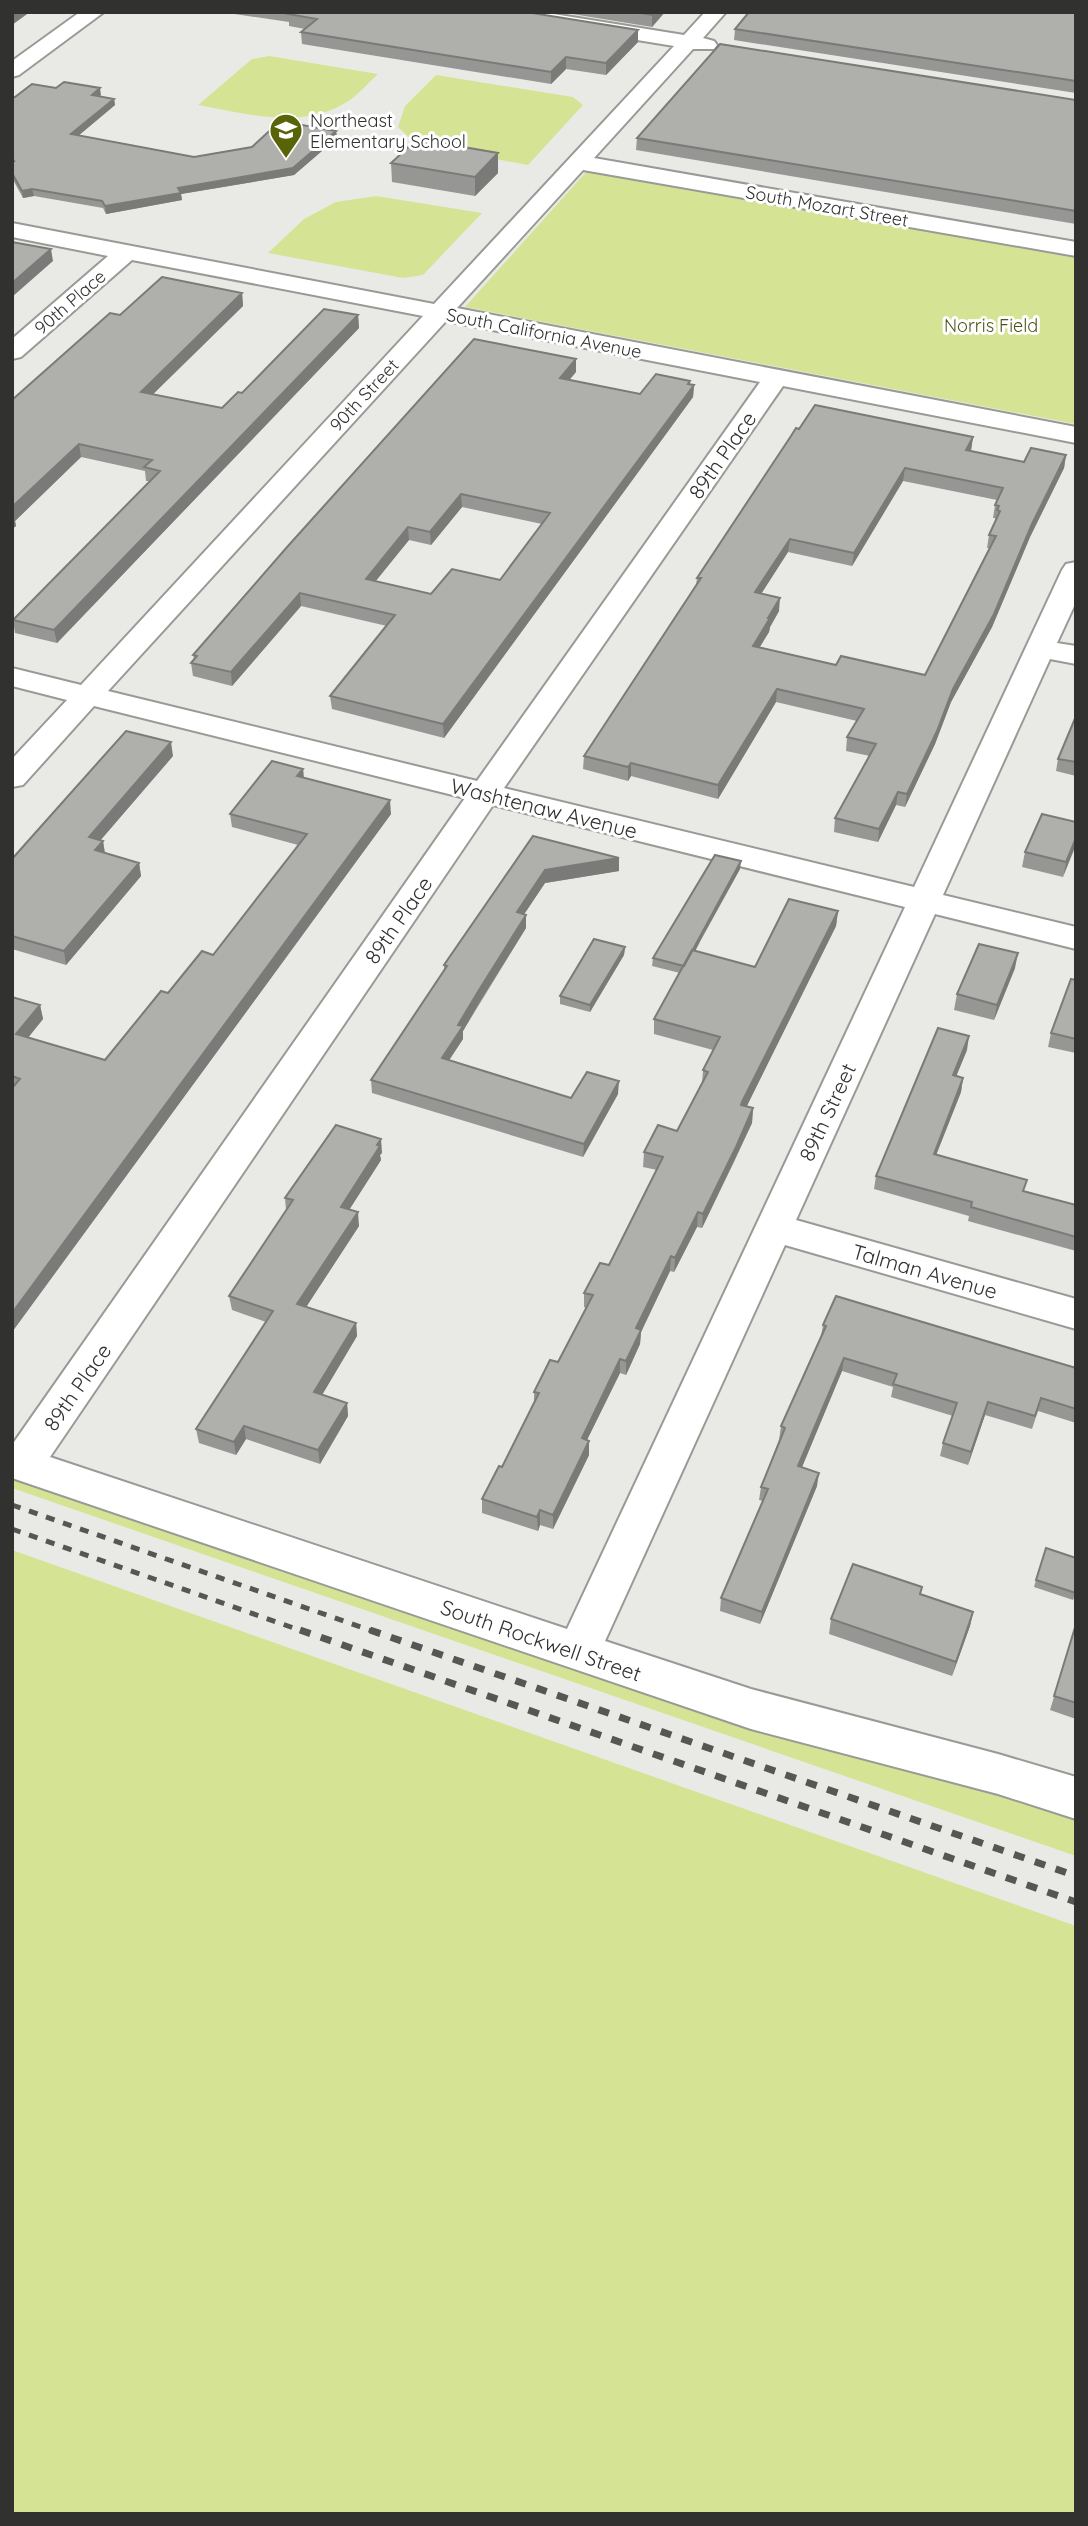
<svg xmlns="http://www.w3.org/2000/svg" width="1088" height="2526" viewBox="0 0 1088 2526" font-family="Quicksand,sans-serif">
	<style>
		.green { fill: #d4e494 }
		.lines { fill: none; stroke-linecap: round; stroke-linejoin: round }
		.minor-casing { stroke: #999a96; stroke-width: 4 }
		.tertiary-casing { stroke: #999a96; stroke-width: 4 }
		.minor { fill: #fff; fill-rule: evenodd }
		.tertiary { fill: #fff; fill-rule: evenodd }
		.rail-far1 { stroke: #565654; stroke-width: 5; stroke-dasharray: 9 9; stroke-linecap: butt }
		.rail { stroke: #565654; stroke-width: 7; stroke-dasharray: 11 11; stroke-linecap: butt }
		.wall { fill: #969794; fill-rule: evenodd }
		.shaded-wall { fill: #7a7b78 }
		.building { fill: #afb0ac; stroke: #7a7b78; stroke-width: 2; fill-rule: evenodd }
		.labels { text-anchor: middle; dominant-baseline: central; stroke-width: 6; stroke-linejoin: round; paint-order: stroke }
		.far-poi-label { font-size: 18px; fill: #313130; stroke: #fff; text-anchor: start }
		.far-street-label { font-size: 18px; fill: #313130; stroke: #fff }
		.far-park-label { font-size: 18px; fill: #4b5515; stroke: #fff }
		.street-label { font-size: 21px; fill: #313130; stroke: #fff }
	</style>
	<rect width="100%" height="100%" fill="#e9eae6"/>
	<path class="green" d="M269,56L378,74C369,82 360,93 350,100C304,131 247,114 198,105L252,59Z
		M436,75L573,97L583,105L528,165L416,144L398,127L405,106Z
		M587,171L1076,257V424L465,307Z
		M376,196L482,213L423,275L403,278L268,253L304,219L336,202Z
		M12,1474L1076,1815V1856L12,1488Z
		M12,1550L1076,1926V2514H12Z"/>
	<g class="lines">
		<defs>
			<path id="minor" d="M492,12H541L684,35L705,12H726L703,38L714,41L717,45L714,49H693L594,158L1076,242V256L583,170L457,308L1076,427V443L783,386L504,788L914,887L1062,570L1066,564L1076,562V602L1057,643L1076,646V664L1050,659L943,895L1076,927V949L935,914L796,1220L1076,1299V1329L785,1245L605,1641L751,1689L998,1754L1076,1777V1819L998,1794L751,1729L12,1478V1445L465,798L94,706L23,785L12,787V759L67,700L12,686V668L81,685L423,316L132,260L21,357L12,359V339L108,256L12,237V223L434,304L674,46L502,18ZM446,321L760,382L477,781L108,691ZM493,805L905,907L567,1629L50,1457Z"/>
			<path id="tertiary" d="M80,12H104L19,75L12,77V61Z"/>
		</defs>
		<use href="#minor" class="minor-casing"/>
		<use href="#tertiary" class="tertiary-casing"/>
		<use href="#minor" class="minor"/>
		<use href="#tertiary" class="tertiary"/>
		<path class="rail-far1" d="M12,1505L375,1632
			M12,1529L305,1632"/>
		<path class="rail" d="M300,1630L1076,1902
			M370,1630L1076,1876"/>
	</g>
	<path class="wall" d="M221,12H526L638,42L606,75L566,69L551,84L302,44L301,32L305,29L289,26V22Z
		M560,12H665L652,27Z
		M1076,12V93L734,40L735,29Z
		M101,95L99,96L114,99L115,105L78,136L194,157L336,131L337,138L294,175L181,194L182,200L106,214L103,208L34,196L23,198L12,178V97Z
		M1076,100V224L636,150L637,138Z
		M498,153V173L475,196L392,182L391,163Z
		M242,293L243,306L153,394L222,408L242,393L358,315L359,328L57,643L15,633L13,620L150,481H146L145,471L81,457L15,521L16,526L12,529V400L120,315Z
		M576,372L569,380L640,394L690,381V384L694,385L693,397L444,738L332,709L330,696L387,626L301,606L232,686L193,676L191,663L194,659L193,655ZM462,507L542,524L500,580L431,594L375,581L409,540L431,545Z
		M791,436L973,437L971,451L1024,462L1066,455L1064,468L1030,537L992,627L951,702L935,744L905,807L896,805L878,842L834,832L835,818L870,756L846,751L847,737L857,721L776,702L718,799L631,776L628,781L583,769L584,756L696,585L697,578ZM903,481L997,500L995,505L993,518H995V522L989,535L987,548H989L925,675L836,665L760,647L769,632L770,627L779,611L761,594L788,552L852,566Z
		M1076,716V776L1056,771L1058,759Z
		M173,756L100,841H103L105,853L139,863L141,876L66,965L12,949V859Z
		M303,769L304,778L391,814L12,1332V997L40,1005L43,1019L28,1037L105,1060L168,993L213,955L298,845L232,827L230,814Z
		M1076,822L1063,877L1022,867L1025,852Z
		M533,836L619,871L545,883L524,914L526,928L463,1031V1039L449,1060L571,1098L618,1094L583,1157L372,1093L371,1080L444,970V965Z
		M740,869L695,951L755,967L838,911L836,926L746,1107L753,1108L752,1123L734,1162L702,1228L697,1227L674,1272L670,1271L641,1332L640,1344L626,1375L620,1373L587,1440L589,1455L553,1529L540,1525L538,1531L482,1513V1499L502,1467L534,1404V1392L558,1362L586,1308L584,1307V1293L609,1265L657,1170L643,1167L644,1152L677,1131L702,1083L703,1070L713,1050L654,1034V1019L680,973L652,966L653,958Z
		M625,947L624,955L590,1012L560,1004V996Z
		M1015,968L994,1020L954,1010L957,994Z
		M1076,980V1053L1048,1047L1051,1033Z
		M967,1050L956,1076L963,1078L961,1092L936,1155L1024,1191L1076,1205V1251L968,1221L969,1216L874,1189L876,1176Z
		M382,1153L380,1155L381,1160L349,1210L359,1226L306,1307L356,1323L357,1336L322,1395L347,1403L348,1416L320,1464L246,1439L236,1455L199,1443L196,1429L266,1322L232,1310L229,1296L286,1210L285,1198Z
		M823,1325L1076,1368V1423L1038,1411L1032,1429L985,1415L968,1465L940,1456L943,1443L953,1416L891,1397L893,1387L842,1371L802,1467L817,1486L760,1624L720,1611L721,1598L763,1501L759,1500L761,1487L779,1440L781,1426L821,1336Z
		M1036,1580L1076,1593L1073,1600L1034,1587Z
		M921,1595L973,1612L970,1626L952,1676L829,1634L831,1619Z
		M1076,1624V1719L1050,1710Z"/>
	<path class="shaded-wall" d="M13,12H30L12,25Z
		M654,12H665L652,27V15Z
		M638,30V42L606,75V63Z
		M566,57V69L551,84V72Z
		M100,88L101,95L93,101L92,95Z
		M114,99L115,105L72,141L71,134Z
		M336,131L337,138L294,175L181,194L182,200L106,214L105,206L178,188Z
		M498,153V173L475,196V177Z
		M32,189L34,196L23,198L22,191Z
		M51,249L53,261L12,297V283Z
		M242,293L243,306L142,405L141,392Z
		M358,315L359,328L57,643L54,630Z
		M576,359V372L560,391V378Z
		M690,381V389L694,385L693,397L444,738L443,724Z
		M973,437L971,450L964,463L966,450Z
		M79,444L81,457L15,521L16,526L12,529V507Z
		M1066,455L1064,468L1030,537L992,627L951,702L935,744L905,807L907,794L953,689L1032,524Z
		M905,468L903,481L852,566L854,553Z
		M461,494L462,507L431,545L430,532Z
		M408,527L409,540L367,592L366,579Z
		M790,539L788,552L754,605L755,592Z
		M300,593L301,606L232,686L231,672Z
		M780,598L779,611L770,627L769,632L752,659L753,646Z
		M777,689L776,702L718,799V785Z
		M171,742L173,756L91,851L89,837Z
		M631,763V776L628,781V767Z
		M303,769L304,783L297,776Z
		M898,792L896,805L878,842L879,829Z
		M390,800L391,814L12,1332V1313Z
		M1076,838V845L1063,877L1066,862Z
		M103,841L105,855L95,850Z
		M619,858V871L545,883L517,925V912L545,870Z
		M741,861L740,869L701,939L684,974V966L702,932Z
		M139,863L141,876L66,965L64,951Z
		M838,911L836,926L740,1120L742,1102Z
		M526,915V928L479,1003L463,1031V1039L442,1071V1058L458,1025L479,990Z
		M625,947L624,955L590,1012V1005Z
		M1018,953L1015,968L994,1020L997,1005Z
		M40,1005L43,1019L20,1048L16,1034Z
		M969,1036L967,1050L951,1089L953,1075Z
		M963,1078L961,1092L931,1168L934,1154Z
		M619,1081L618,1094L583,1157L584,1144Z
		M753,1108L752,1123L702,1228L703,1214Z
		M381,1139L382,1153L380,1155L381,1160L342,1221L341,1207Z
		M358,1212L359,1226L299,1318L297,1304Z
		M698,1212L697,1227L674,1272L675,1258Z
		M671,1256L670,1271L641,1332L640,1344L626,1375V1361L636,1328Z
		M356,1323L357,1336L316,1405L314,1392Z
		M844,1358L842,1371L797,1479L798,1466Z
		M620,1359V1373L581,1452L582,1438Z
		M988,1402L985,1415L968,1465L971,1452Z
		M347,1403L348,1416L320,1464L318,1450Z
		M244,1426L246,1439L236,1455L234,1442Z
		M589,1441V1455L553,1529V1515Z
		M819,1473L817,1486L760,1624L762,1612Z
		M540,1510V1525L538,1531L537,1517Z
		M973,1612L970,1626L952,1676L956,1662Z"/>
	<path class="building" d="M291,12H526L638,30L606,63L566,57L551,72L301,32L317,19L288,14Z
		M635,12H654L652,15Z
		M749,12H1076V81L735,29Z
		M720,44L1076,100V211L637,138Z
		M64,82L100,88L92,95L114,99L71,134L194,157L252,147L280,121L336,131L293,168L178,188L181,193L105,206L102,201L32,189L22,191L12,173V161H14L12,158V97H15L32,84L56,88Z
		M417,139L498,153L475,177L391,163Z
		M12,242L51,249L12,283Z
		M162,277L242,293L141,392L222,408L238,392L242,393L324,309L358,315L54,630L13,620L160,471L144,467L152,460L79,444L12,507V400L110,313L120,315Z
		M474,339L576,359L560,378L640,394L656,374L690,381L688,384L694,385L443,724L330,696L395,615L300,593L231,672L191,663L197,656L193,655L288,546ZM461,494L550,513L500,580L452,569L431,594L366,579L408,527L430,532Z
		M815,405L973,437L966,450L1024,462L1031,448L1066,455L1032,524L994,614L953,689L937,731L907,794L898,792L879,829L835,818L876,744L847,737L864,709L777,689L718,785L631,763L628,767L584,756L701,578H697L791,436L796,428L799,429ZM905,468L1003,488L995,505L999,506L997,510L1000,511L989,535L996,536L925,675L841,656L836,665L753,646L770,618H768L780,598L755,592L790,539L854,553Z
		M1076,716V762L1058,759Z
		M126,731L171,742L89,837L103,841L95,850L139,863L64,951L12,936V859Z
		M272,761L303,769L297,776L390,800L12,1313V1088L20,1079L12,1076V997L40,1005L16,1034L105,1060L161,991L168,993L202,951L213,955L307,834L230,814Z
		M1042,814L1076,822V838L1066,862L1025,852Z
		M533,836L619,858L545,870L517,912L526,915L479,990L458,1025L463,1026L442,1058L571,1098L587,1072L619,1081L584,1144L371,1080L447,966L444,965Z
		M715,855L741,861L684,966L653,958Z
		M789,899L838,911L742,1102L741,1105L753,1108L736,1147L703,1214L698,1212L675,1258L671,1256L636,1328L641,1330L626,1361L620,1359L582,1438L589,1441L553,1515L540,1510L537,1517L482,1499L499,1466L502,1467L539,1393L534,1392L550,1360L558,1362L593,1295L584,1293L600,1263L609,1265L663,1157L644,1152L658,1125L677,1131L708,1072L703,1070L720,1037L654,1019L692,950L755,967Z
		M594,939L625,947L590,1005L560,996Z
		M979,944L1018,953L997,1005L957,994Z
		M1071,979L1076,980V1039L1051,1033Z
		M938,1028L969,1036L953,1075L963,1078L934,1154L1027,1180L1023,1191L1076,1205V1237L971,1207L972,1202L876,1176Z
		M336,1125L381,1139L377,1145L380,1146L341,1207L358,1212L297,1304L356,1323L314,1392L347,1403L318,1450L244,1426L234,1442L196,1429L273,1311L229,1296L293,1200L285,1198Z
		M836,1296L1076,1368V1409L1041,1398L1035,1416L988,1402L971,1452L943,1443L957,1403L893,1384L897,1374L844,1358L798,1466L819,1473L762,1612L721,1598L768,1489L761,1487L785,1428L781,1426L826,1326L823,1325Z
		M1046,1548L1076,1558V1593L1036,1580Z
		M853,1564L922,1587L920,1594L973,1612L956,1662L831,1619Z
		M1076,1624V1703L1054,1696Z"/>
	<defs>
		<symbol id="school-pin" viewBox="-11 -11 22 30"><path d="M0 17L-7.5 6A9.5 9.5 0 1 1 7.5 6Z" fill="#586407" stroke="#fff"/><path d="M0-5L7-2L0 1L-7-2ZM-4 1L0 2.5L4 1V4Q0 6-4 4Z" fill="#fff"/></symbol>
	</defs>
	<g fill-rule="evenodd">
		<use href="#school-pin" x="267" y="111" width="38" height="52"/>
	</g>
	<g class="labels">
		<g class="far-poi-label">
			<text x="310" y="120">Northeast<tspan x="310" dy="21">Elementary School</tspan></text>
		</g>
		<g class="far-street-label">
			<text transform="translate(827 206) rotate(10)">South Mozart Street</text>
			<text transform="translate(70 302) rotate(-41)">90th Place</text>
			<text transform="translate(544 333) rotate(11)">South California Avenue</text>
			<text transform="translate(364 395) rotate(-47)">90th Street</text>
		</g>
		<g class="far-park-label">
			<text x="991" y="325">Norris Field</text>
		</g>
		<g class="street-label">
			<text transform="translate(722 455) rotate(-55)">89th Place</text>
			<text transform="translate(544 808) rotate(14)">Washtenaw Avenue</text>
			<text transform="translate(398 920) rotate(-55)">89th Place</text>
			<text transform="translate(827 1112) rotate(-65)">89th Street</text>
			<text transform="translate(925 1271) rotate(16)">Talman Avenue</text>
			<text transform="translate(77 1387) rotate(-55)">89th Place</text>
			<text transform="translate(541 1640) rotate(19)">South Rockwell Street</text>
		</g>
	</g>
	<rect width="1088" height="2526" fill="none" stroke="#313130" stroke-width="28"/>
</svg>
